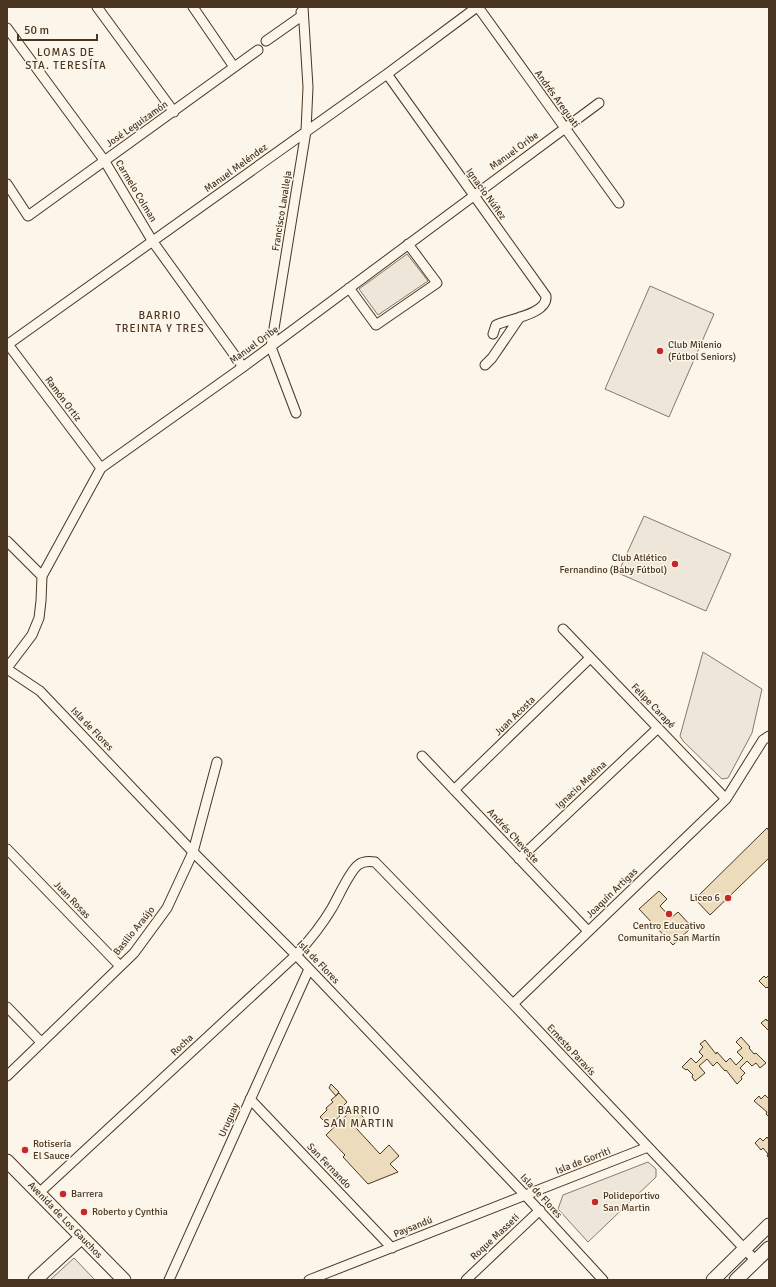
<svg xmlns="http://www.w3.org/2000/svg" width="776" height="1287" viewBox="0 0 776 1287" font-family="Signika,sans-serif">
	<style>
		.green { fill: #ede6d9; stroke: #887966 }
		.parking { fill: #ede7d9; stroke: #887966 }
		.building { fill: #ecdcbc; stroke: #4a3520 }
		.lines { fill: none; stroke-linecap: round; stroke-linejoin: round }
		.street-casing { stroke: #4a3520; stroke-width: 11 }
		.secondary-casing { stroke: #4a3520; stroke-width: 15 }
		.street { stroke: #fbf6e9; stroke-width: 9 }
		.secondary { stroke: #fbf6e9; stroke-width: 13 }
		.poi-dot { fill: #c62828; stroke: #fbf6e9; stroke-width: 1.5 }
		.labels { text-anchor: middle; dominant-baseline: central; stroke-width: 3; stroke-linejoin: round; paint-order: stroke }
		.street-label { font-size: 10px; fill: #4a3520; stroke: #fbf6e9 }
		.poi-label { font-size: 10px; fill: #4a3520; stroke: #fbf6e9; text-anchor: start }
		.neighbourhood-label { font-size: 11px; letter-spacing: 1px; fill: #4a3520; stroke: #fbf6e9 }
	</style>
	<rect width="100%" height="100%" fill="#fbf6e9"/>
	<path class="green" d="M407,254L428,281L378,315L359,289Z
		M650,286L714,314L669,417L605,389Z
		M644,516L731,554L706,611L618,573Z
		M703,652L762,689L752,733L728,778L722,779L683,741L680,736Z
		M648,1162L656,1169V1177L588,1242L558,1209L563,1195Z"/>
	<path class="parking" d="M74,1258L95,1280H50Z"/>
	<path class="building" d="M767,828L769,831V858L710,915L695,899Z
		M659,891L667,899L660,906L671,918L678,912L692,927L673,945L639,909Z
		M769,975V989L767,987L766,988L759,981L764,976L766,978Z
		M766,1019L767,1021L769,1019V1029L768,1030L761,1023Z
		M741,1037L750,1047L749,1048L754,1054L756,1053L766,1063L760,1068L756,1063L752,1066L747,1061L740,1068L745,1073L741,1077L742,1079L737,1084L726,1070L725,1071L717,1062L713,1066L707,1059L699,1066L705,1073L695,1081L692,1077L693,1075L687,1069L686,1070L682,1067L691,1058L696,1063L703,1056L699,1052L703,1047L700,1044L705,1040L716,1054L717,1052L726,1062L730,1058L736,1065L743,1058L737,1052L742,1048L736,1042Z
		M331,1084L339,1092L336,1096L329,1088Z
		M339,1093L347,1102L343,1106L345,1108L338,1114L340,1116L329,1126L320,1117L327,1110L326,1108L333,1102L331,1100Z
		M765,1095L769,1099V1117L766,1114L767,1112L754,1101L759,1096L761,1099Z
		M354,1108L365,1119L356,1128L380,1154L389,1145L399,1156L390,1164L398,1172L368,1184L343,1157L345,1155L326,1135Z
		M767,1137L769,1140V1158L767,1156L768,1154L763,1148L761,1150L755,1143L760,1138L763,1141Z"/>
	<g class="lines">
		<defs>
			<path id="street" d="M97,7L174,112
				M193,7L234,67
				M478,7L619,203
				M7,28L104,160L153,242L243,367
				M266,41L303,15L301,12
				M387,74L546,296C548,314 509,319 496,325L493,334
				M7,184L28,216L258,50
				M349,288L376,325L437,283L408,244
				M7,343L101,468
				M7,345L387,74L477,7
				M485,365L492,358L520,317
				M296,413L271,347L306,131L308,87L303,7
				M7,541L42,576
				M563,629L726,799
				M7,668L32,635L39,618L41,601L42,576L101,468L243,367L599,103
				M7,669L40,691L193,852L296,955L525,1195L603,1280
				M422,756L588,931
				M454,790L590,658
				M7,849L120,966
				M519,859L658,728
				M513,1004L726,799L763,740L769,736
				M7,1007L41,1042
				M7,1076L134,953L167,908L193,852L217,762
				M250,1099L392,1248
				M39,1193L296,955C310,940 322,925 332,908C338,898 349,872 358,865C363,861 369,861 375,862L513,1004L756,1261
				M169,1280L309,969
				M309,1280L648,1147
				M466,1280L540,1210"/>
			<path id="secondary" d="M7,1161L124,1280
				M35,1280L82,1237
				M713,1280L769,1225
				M736,1280L769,1248"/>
		</defs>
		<use href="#street" class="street-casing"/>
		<use href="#secondary" class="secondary-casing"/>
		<use href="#street" class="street"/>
		<use href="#secondary" class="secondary"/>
	</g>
	<g class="poi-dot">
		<circle cx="660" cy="351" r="4"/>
		<circle cx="675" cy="564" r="4"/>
		<circle cx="728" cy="898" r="4"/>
		<circle cx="669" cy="914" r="4"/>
		<circle cx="25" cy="1150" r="4"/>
		<circle cx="63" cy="1194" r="4"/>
		<circle cx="595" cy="1202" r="4"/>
		<circle cx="84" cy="1212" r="4"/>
	</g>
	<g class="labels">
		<g class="street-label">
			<text transform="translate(557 99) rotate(54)">Andrés Areguatí</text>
			<text transform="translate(137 124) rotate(-35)">José Leguizamón</text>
			<text transform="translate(514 151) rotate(-36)">Manuel Oribe</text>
			<text transform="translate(236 168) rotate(-36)">Manuel Meléndez</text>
			<text transform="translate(136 191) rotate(59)">Carmelo Colman</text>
			<text transform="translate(486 194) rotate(54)">Ignacio Núñez</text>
			<text transform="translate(282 211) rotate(-81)">Francisco Lavalleja</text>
			<text transform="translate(254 345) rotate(-36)">Manuel Oribe</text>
			<text transform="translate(63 399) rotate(53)">Ramón Ortiz</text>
			<text transform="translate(653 706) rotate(46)">Felipe Carapé</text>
			<text transform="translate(515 716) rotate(-44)">Juan Acosta</text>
			<text transform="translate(92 729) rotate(46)">Isla de Flores</text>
			<text transform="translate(581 785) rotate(-43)">Ignacio Medina</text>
			<text transform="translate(513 836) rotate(47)">Andrés Cheveste</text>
			<text transform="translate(612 893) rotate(-44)">Joaquín Artigas</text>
			<text transform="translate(72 900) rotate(46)">Juan Rosas</text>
			<text transform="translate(134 931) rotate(-51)">Basilio Araújo</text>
			<text transform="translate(318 962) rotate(46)">Isla de Flores</text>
			<text transform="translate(182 1045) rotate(-43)">Rocha</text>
			<text transform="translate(571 1050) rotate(47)">Ernesto Paravís</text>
			<text transform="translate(229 1120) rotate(-66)">Uruguay</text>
			<text transform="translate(583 1161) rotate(-21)">Isla de Gorriti</text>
			<text transform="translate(329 1166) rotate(46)">San Fernando</text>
			<text transform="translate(541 1196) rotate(47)">Isla de Flores</text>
			<text transform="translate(65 1220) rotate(46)">Avenida de Los Gauchos</text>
			<text transform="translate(413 1227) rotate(-22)">Paysandú</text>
			<text transform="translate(495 1237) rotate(-43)">Roque Masseti</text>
		</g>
		<g class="poi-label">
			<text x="668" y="345">Club Milenio<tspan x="668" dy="12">(Fútbol Seniors)</tspan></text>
			<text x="667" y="558" text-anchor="end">Club Atlético<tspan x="667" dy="12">Fernandino (Baby Fútbol)</tspan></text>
			<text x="720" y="898" text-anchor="end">Liceo 6</text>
			<text x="669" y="926" text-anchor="middle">Centro Educativo<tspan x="669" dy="12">Comunitario San Martín</tspan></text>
			<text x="33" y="1144">Rotisería<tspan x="33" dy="12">El Sauce</tspan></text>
			<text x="71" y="1194">Barrera</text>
			<text x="603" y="1196">Polideportivo<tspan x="603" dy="12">San Martin</tspan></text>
			<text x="92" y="1212">Roberto y Cynthia</text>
		</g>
		<g class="neighbourhood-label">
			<text x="66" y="52">LOMAS DE<tspan x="66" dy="13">STA. TERESÍTA</tspan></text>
			<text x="160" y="315">BARRIO<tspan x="160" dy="13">TREINTA Y TRES</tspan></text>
			<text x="359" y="1110">BARRIO<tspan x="359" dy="13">SAN MARTIN</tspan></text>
		</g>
	</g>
	<rect width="776" height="1287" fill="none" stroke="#4a3520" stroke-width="16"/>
	<path d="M18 34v6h79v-6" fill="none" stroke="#4a3520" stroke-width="2"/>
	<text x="24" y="34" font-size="12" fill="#4a3520" stroke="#fbf6e9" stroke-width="3" paint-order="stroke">50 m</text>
</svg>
